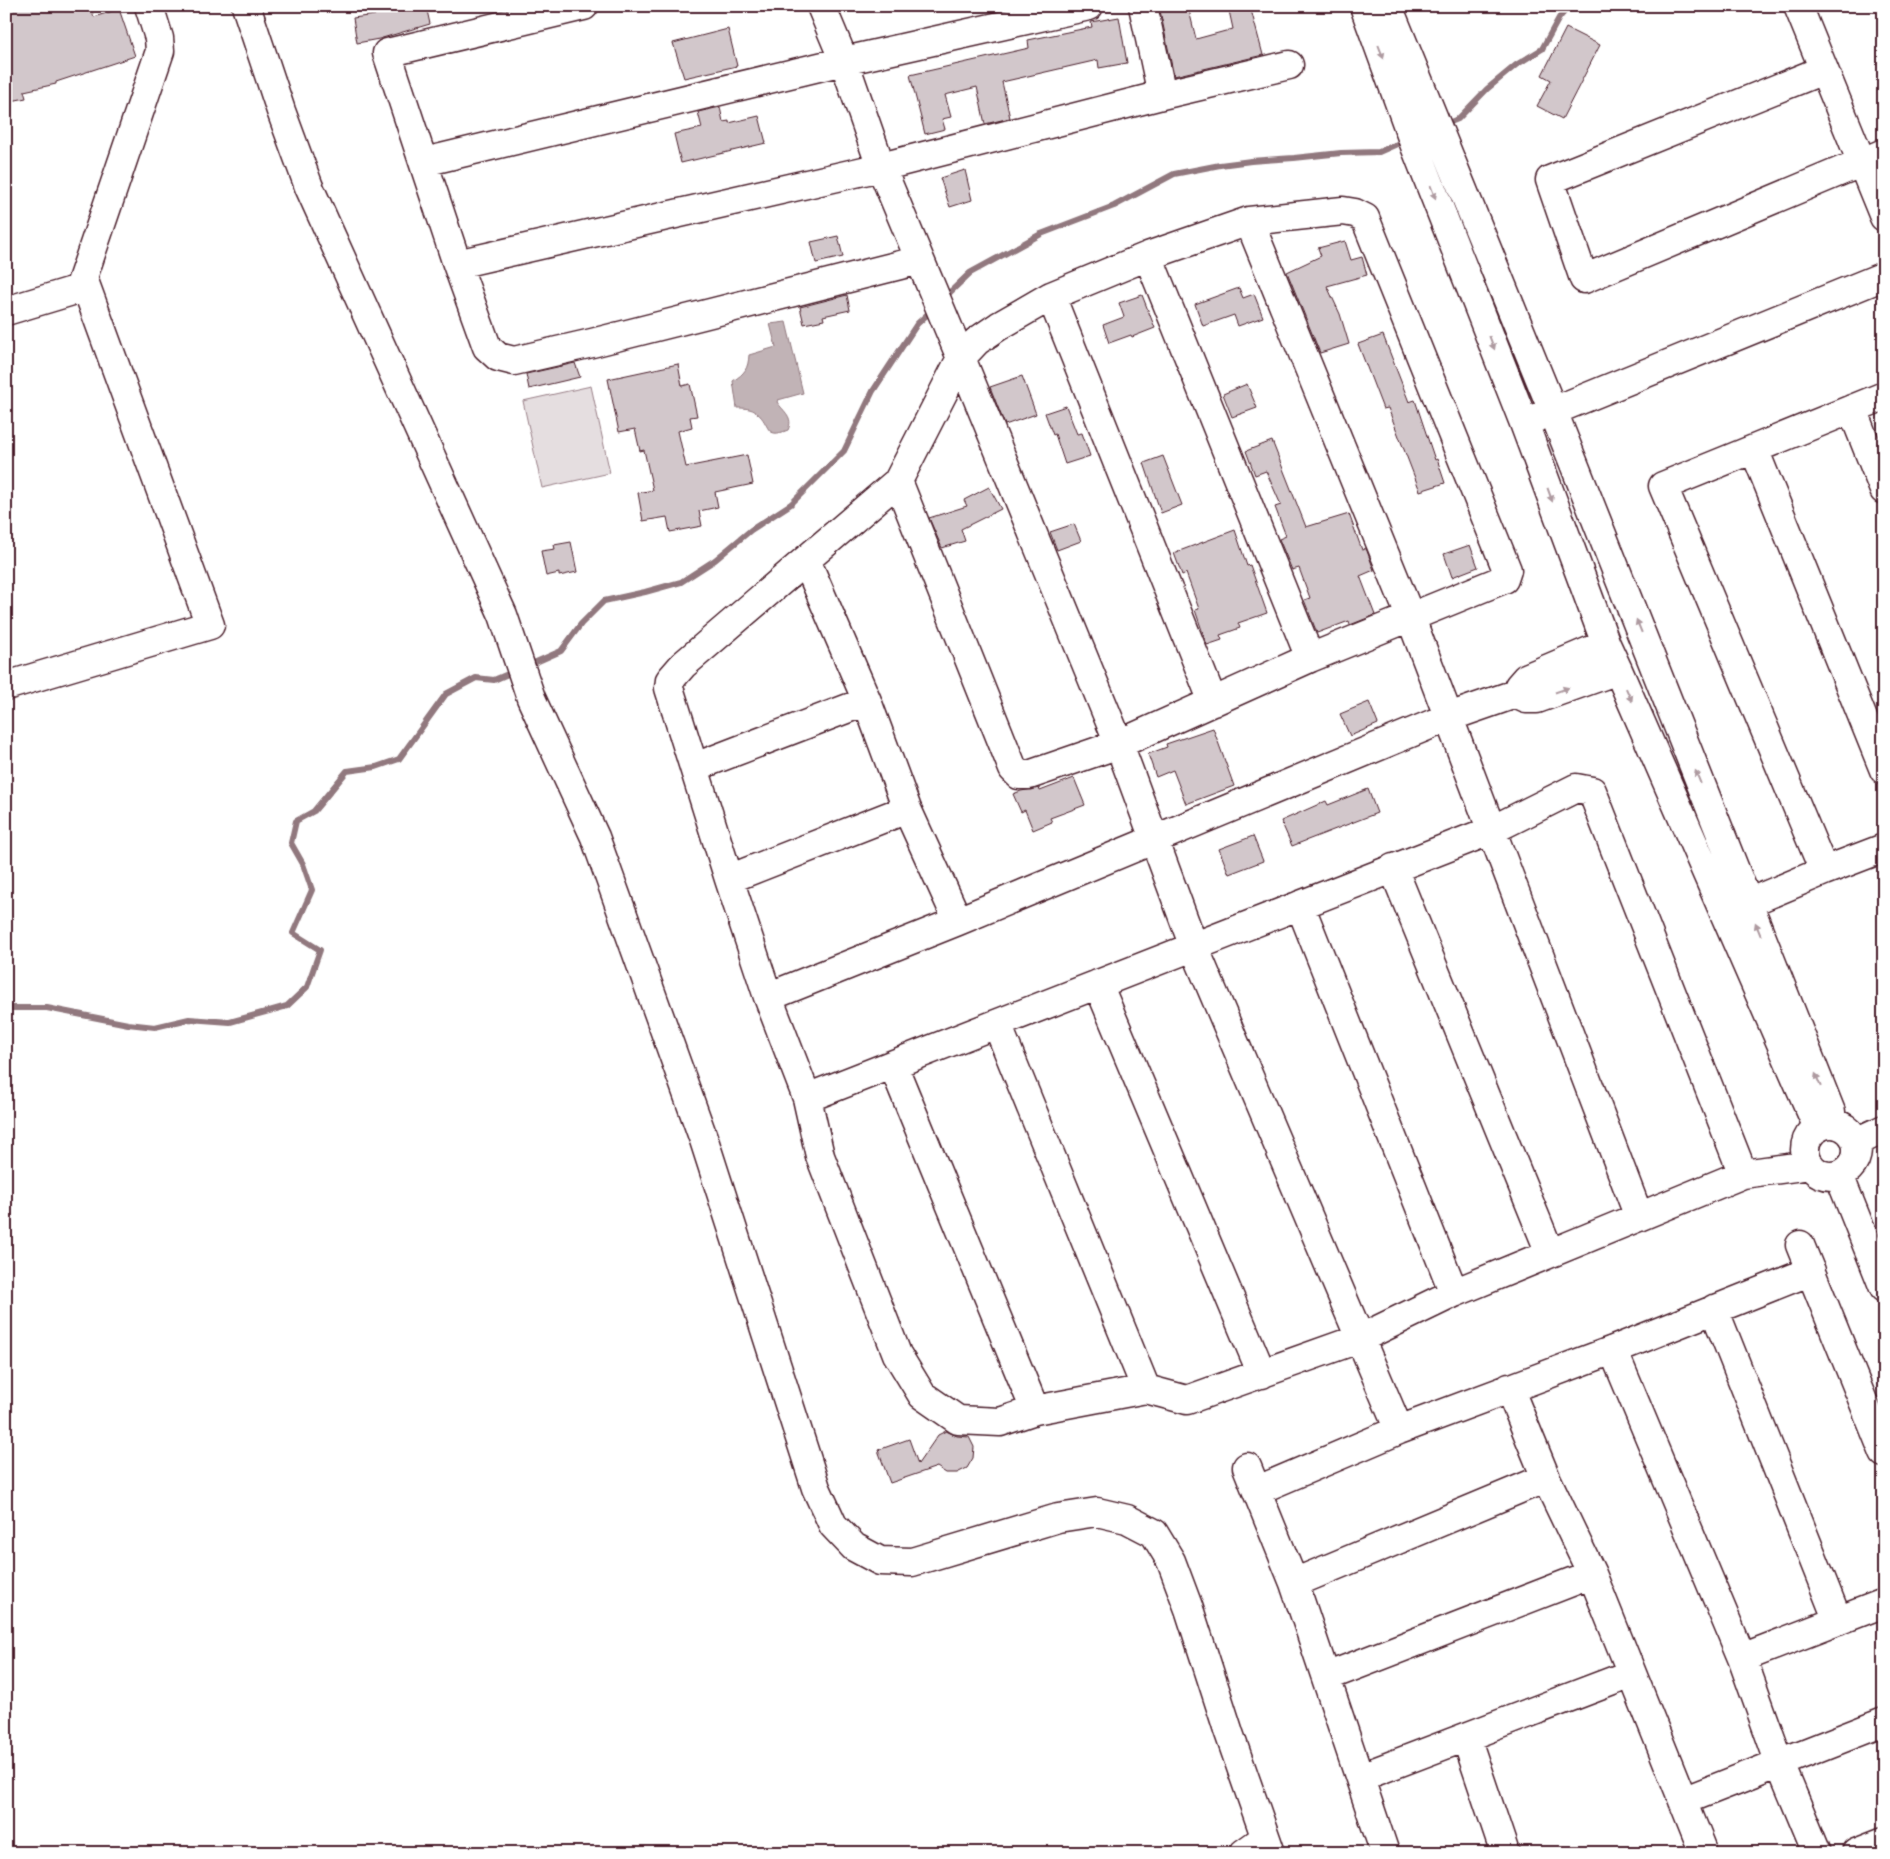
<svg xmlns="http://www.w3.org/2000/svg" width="1890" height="1859" viewBox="0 0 1890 1859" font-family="'Balsamiq Sans',sans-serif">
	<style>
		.green { fill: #e5dee0; stroke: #987e86 }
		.water { fill: #c1b3b6; stroke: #91787e }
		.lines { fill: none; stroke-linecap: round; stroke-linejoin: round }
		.stream { stroke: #91787e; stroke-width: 6 }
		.building { fill: #d2c7cb; stroke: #4a1f2b }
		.minor-casing { stroke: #4a1f2b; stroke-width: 31 }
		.minor { stroke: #fff; stroke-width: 28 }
		.oneway { fill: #ae9aa0 }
	</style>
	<rect width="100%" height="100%" fill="#fff"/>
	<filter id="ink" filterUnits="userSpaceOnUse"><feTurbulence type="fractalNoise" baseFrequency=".02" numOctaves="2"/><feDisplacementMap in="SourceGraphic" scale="10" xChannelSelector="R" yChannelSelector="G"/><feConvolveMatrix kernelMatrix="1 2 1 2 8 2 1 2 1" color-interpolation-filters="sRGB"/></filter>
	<g filter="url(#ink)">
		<path class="green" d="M591,386L610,473L542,488L523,401Z"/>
		<path class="water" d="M786,322L803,393L778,400L777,402C784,412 794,417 788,430C764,440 771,424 757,413C752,408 743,408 737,408L733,381C745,373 748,369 749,355L776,347L770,324Z"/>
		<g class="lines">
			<path class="stream" d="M1443,125L1458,119L1487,89L1516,65L1542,49L1559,18L1569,6
				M944,298L970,273L1041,234L1114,206L1174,174L1220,165L1251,161L1294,158L1341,153L1379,152L1406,140
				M527,666L561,651L581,624L604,601L645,592L681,582L715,560L751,530L791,504L844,451L873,391L917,324L933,309
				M6,1008H47L128,1024L155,1027L189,1019L230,1022L287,1006L307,987L320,950L293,933L312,890L303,864L291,843L296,821L314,811L347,771L376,767L399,759L446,694L476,678L494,680L515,671"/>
		</g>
		<path class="building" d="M25,6H90L94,17L119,9L135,56L56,82V84L24,91L26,98L6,102V10Z
			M397,6H426L430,24L379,39L357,43L353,18L375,15V12Z
			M1159,6H1188L1196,39L1233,29L1228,6H1250L1263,55L1174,76Z
			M1119,17L1127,63L1099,68L1098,60L1002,82L1010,118L985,124L977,87L945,95L951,117L942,119L945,129L925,134L910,75L1029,48L1028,40L1092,27L1091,22Z
			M1566,28L1600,45L1562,119L1537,106L1551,80L1542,75Z
			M728,29L737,66L684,78L673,43Z
			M720,107L723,122L729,121V123L759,116L766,143L681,163L674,134L702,128L698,112Z
			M965,170L972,200L950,207L940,178Z
			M838,236L843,257L816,263L811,242Z
			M1345,241L1351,260L1362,257L1367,275L1327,286L1340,314L1349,344L1320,353L1287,272L1321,256L1318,248Z
			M1239,288L1243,298L1254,294L1263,317L1238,326L1234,315L1203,326L1195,304Z
			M847,295L850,310L823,316L824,320L804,324L800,307Z
			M1142,295L1155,328L1132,337L1131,335L1109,343L1103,325L1124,317L1119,303Z
			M1383,335L1409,402L1415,400L1435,460L1437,459L1445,483L1420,491L1388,408L1383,409L1358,344Z
			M575,363L580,377L529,389L526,374Z
			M678,364L682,386L690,384L697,416L690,417L692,427L678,431L686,467L747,455L753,484L715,492L718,507L699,511L702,526L670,532L667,517L643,521L638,493L653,490L644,450L640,451L635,429L619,432L608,379Z
			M1022,376L1036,414L1005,425L990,387Z
			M1247,384L1257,408L1232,417L1223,394Z
			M1066,406L1077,434L1082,433L1090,456L1065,464L1055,434L1053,435L1045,413Z
			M1272,441L1306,527L1349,514L1362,550L1366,548L1374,570L1360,576L1375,615L1350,625L1349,621L1317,633L1304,600L1310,598L1299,568L1292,570L1279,539L1286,536L1275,507L1281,505L1266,471L1255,475L1246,451Z
			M1163,456L1182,505L1161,513L1144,463Z
			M989,487L1001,509L961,529L965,541L942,548L929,518L967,506L964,500Z
			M1074,524L1081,541L1057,550L1050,532Z
			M1235,530L1247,566L1250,565L1267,613L1238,623L1240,628L1220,635L1222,640L1207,645L1195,610L1199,609L1186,573L1182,575L1174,553Z
			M571,542L577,572L559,576V573L546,576L541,551L555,549L554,545Z
			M1470,545L1478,567L1452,577L1444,554Z
			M1369,702L1378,724L1350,736L1340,714Z
			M1213,728L1234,786L1186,804L1173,770L1156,777L1148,754L1167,747L1166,744Z
			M1074,778L1085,805L1050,818L1052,822L1033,830L1025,810L1021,812L1013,794L1021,791L1039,788L1040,791Z
			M1368,789L1377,813L1292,846L1281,821L1326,801L1328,805Z
			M1253,836L1263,861L1229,874L1219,849Z
			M946,1431L957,1436L969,1437L974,1447L973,1458L967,1468L957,1473H946L937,1467L890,1483L878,1450L909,1439L918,1464L938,1435Z"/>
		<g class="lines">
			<defs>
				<path id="minor" d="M246,6L281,111L309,187L503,615L531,698L595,837L704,1140L816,1488L833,1525L854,1547L880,1561L912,1562L1058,1518L1097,1512L1127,1519L1154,1533L1171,1561L1189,1609L1229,1733L1271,1853
					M584,6L387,53L457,264L487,347L498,357L514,361L592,343L920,260
					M821,6L844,61L881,167L961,358L1119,744L1194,947L1399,1430
					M1143,6L1162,95
					M1364,6L1415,146L1524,423L1606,644L1618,670L1818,1128
					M1388,6L1553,411L1831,1112
					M1798,6L1884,217
					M1823,70L1550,180L1584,279L1884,153
					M424,162L844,61L1089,6
					M1249,221L1410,616L1639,1217
					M1148,256L1310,658
					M457,264L881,167L1162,95L1289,65
					M1051,296L1213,702
					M6,311L79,289L160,51L159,38L149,6
					M1852,409L1884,490
					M1536,418L1884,276
					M1754,449L1884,770
					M898,481L1013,769L1019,775H1029L1119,744L1310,658L1504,579L1507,570L1365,218L1355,213L1343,211L1249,221L1148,256L1051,296L999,326L977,341L961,358L898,481L683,665L670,680L669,688L729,879L768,997L807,1098L820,1156L897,1354L922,1395L958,1420L1000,1422L1035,1410
					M806,560L867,701L907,809L958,921
					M6,686L210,625L83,278
					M1515,694L1519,686L1526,678L1606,644
					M695,767L867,701
					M1393,868L1550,1253
					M1824,871L1663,486L1884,396
					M729,879L907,809
					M1748,903L1824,871L1884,848
					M1300,905L1454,1293
					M1098,984L1262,1374
					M768,997L958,921L1449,717L1515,694L1526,699H1537L1618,670
					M997,1024L1146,1389L1187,1400L1361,1338L1454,1293L1743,1174L1810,1165
					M893,1065L1035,1410L1146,1389
					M807,1098L1492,830L1576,788L1592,791L1743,1174
					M1805 1150a26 26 0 1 1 52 0a26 26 0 1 1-52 0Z
					M1856,1142L1884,1129
					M1839,1175L1884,1288
					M1800,1245L1884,1453
					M1714,1309L1838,1621
					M1613,1350L1742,1658L1780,1764L1817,1853
					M1509,1388L1546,1478L1592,1574L1704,1853
					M1247,1467L1294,1583L1385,1853
					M1258,1490L1399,1430L1613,1350L1811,1271
					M1294,1583L1546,1478
					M1742,1658L1884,1603
					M1326,1677L1592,1574
					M1466,1737L1505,1853
					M1361,1777L1631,1674
					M1683,1801L1884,1722
					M1244,1853L1265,1838
					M1856,1853L1884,1842"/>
			</defs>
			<use href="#minor" class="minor-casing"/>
			<use href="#minor" class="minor"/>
		</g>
		<defs><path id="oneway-solid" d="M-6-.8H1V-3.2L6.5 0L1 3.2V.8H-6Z" transform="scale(1.25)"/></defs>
		<g class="oneway">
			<use href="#oneway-solid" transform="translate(1381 52) rotate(69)"/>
			<use href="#oneway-solid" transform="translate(1433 192) rotate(69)"/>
			<use href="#oneway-solid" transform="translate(1492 343) rotate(69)"/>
			<use href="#oneway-solid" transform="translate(1550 495) rotate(70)"/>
			<use href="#oneway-solid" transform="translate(1639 626) rotate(-112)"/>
			<use href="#oneway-solid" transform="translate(1562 690) rotate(-19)"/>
			<use href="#oneway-solid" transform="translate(1629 695) rotate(66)"/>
			<use href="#oneway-solid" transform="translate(1698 777) rotate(-112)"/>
			<use href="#oneway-solid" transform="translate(1758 929) rotate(-112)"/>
			<use href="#oneway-solid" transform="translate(1818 1080) rotate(-112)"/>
		</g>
	</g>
	<rect width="1890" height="1859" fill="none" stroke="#fff" stroke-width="25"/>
	<rect x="12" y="12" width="1865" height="1834" fill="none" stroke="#4a1f2b" stroke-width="2" filter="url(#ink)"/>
</svg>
